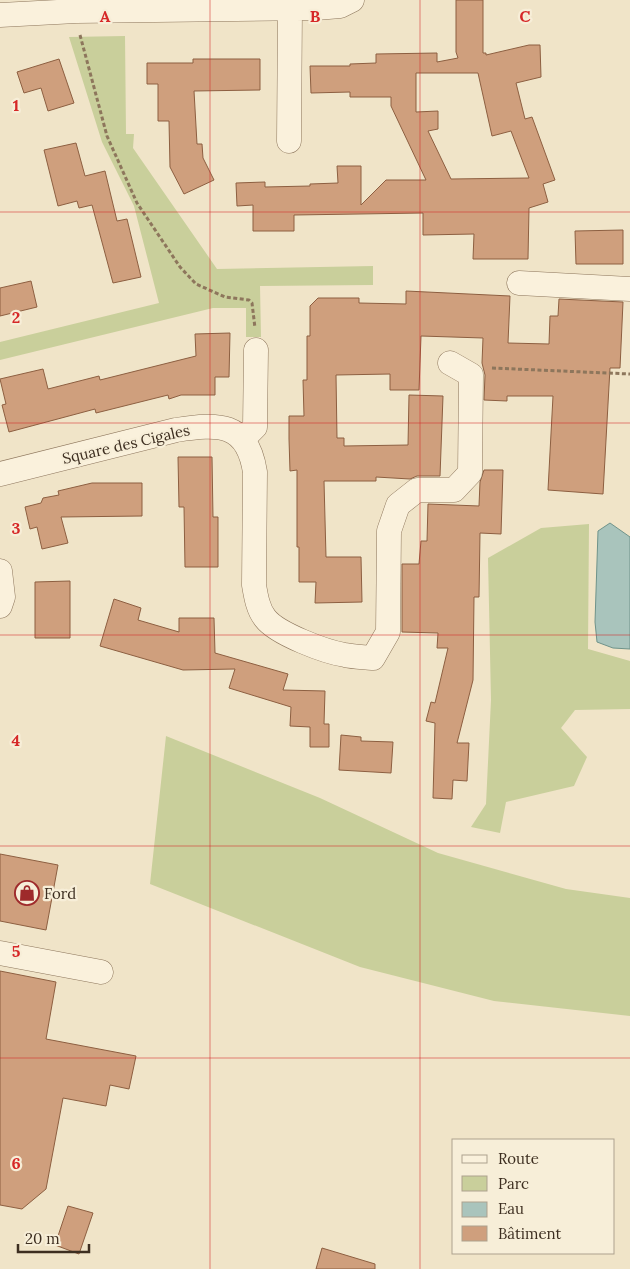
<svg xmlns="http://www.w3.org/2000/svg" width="630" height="1269" viewBox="0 0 630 1269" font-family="Lora,serif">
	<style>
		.green { fill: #c9cf9b }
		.water { fill: #a9c4bc; stroke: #6f938a }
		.building { fill: #cf9f7d; stroke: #8d5f41; fill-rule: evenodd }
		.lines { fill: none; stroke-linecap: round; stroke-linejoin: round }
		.minor-casing { stroke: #8d765c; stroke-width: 25 }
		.path { stroke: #8d765c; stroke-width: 3; stroke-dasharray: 4 2.5; stroke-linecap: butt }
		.minor { stroke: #faf1dc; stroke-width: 24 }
		.grid { fill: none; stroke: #d62828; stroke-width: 1; stroke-opacity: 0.55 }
		.labels { text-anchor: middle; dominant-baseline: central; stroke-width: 4.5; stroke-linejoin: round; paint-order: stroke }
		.street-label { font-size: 15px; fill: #3d2e20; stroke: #f7eed8 }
		.poi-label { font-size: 15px; fill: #3d2e20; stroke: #f7eed8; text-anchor: start }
		.grid-label { font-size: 16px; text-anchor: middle; font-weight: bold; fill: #d62828; stroke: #f7eed8; stroke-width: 4.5; stroke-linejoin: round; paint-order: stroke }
	</style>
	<rect width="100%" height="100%" fill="#f0e4c8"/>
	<path class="green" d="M125,36L126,134H134L133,148L217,269L373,266V285L260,286L261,337H246V308H213L0,360V342L159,303L134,206L102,142L69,37Z
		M589,524L588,649L630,661V709L575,710L561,728L587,757L574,786L506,802L500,833L471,827L486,804L491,700L488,558L541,528Z
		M166,736L320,798L438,853L566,889L630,898V1016L494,1001L360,967L150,884Z"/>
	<path class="water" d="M610,523L630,537V649L613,648L597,642L595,622L598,531Z"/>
	<path class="building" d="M456,0H483V53H486V55L529,45H540L541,77L516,83L525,119L532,117L555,180L543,184L548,202L529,208L528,259H473L474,234L423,235V213L294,215V231H253V205L237,206L236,183L265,182V187L310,186V184L338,183L337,166H361V205L386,180H426L391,106V97H350V92L311,93L310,66H350V64L376,63V54L437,53V62L458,58L456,52ZM416,73H478L492,136L511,131L529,178L451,179L428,131L438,129V111L416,112Z
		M59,59L74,103L48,111L41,88L24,93L17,72Z
		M193,59H260V90L194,91L197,144H202L203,158L214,180L184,194L170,167L169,121H158V84H147V63H193Z
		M76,143L85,176L105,171L117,221L127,219L141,277L113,283L92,205L79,208L77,201L58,206L44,150Z
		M623,230V264H576L575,231Z
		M31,281L37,307L0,316V288Z
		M406,291L510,296L508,343L549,344L550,316H558L559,299L623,302L620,368H610L603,494L548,490L553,396H507V401L484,400L485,375L482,363L483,338L421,336L419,390H390V374L336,375L337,438H344V446L408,445L409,395L443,396L440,476H417L410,479L376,477V481H324L326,557H361L362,602L315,603L316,582H299V547H297V470L290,471L289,439V416H304L303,380H307V336H310V306L318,298H359V303L406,304Z
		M230,333L229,377H215V395H181L169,399L168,395L96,413L95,409L9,432L2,405L6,404L0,379L43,369L48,389L99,376L100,380L196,356L195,334Z
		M178,457H212L213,517H218V567H185L184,507H179Z
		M484,470H503L501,534L480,533L479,597H474L473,680L457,743H469L467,781L453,780L452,799L433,798L435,723L426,721L431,702L435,703L448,648H437L438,633L402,632V564H419L421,541H427L428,504L479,506L480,482Z
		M92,483H142V516L61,517L68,543L42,549L37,527L30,529L25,507L41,503L43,498L59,495L58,491Z
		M70,581V638H35V582Z
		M114,599L141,608L138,620L179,632V618H214L215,653L288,674L283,690L325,691L324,724H329V747H310V727L290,726L291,707L229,688L235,669L183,670L100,646Z
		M341,735L361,737V741L393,742L391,773L339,770Z
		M0,854L58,865L46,930L0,921Z
		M0,971L56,982L46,1039L136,1056L129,1089L110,1085L106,1106L63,1098L46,1189L22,1209L0,1205Z
		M68,1206L93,1213L79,1254L55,1245Z
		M322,1248L375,1264V1269H316Z"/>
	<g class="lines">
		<defs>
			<path id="minor" d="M0,15L76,11L316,8L340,6L352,0
				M289,141L290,8
				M519,283L630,289
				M243,439L255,427L256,350
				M0,474L176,430C218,424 247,421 255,472L254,585C256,597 258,609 265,618C277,634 326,652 345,655C354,657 364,657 373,658L388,632L389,531L398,505L417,490H454L470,473L471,375L450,363
				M0,571L3,597L0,606
				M0,953L101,972"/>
		</defs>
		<use href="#minor" class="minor-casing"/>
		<path class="path" d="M80,35L107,136L137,203L180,267L196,284L225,297L249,300L252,303L255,328
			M492,368L630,374"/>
		<use href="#minor" class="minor"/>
	</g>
	<path class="grid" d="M210,0V1269M420,0V1269M0,212H630M0,423H630M0,635H630M0,846H630M0,1058H630"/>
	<defs>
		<symbol id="shop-ring" viewBox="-11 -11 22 22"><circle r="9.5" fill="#f7eed8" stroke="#9e2a2b" stroke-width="1.5"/><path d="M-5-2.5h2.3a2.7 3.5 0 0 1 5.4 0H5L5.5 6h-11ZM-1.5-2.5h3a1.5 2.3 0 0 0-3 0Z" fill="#9e2a2b"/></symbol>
	</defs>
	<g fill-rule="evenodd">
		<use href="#shop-ring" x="13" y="879" width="28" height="28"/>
	</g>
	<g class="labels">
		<g class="street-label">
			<text transform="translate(126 444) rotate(-13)">Square des Cigales</text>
		</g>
		<g class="poi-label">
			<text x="44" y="893">Ford</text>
		</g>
	</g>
	<g class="grid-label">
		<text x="105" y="22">A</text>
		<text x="315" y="22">B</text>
		<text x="525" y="22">C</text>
		<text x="16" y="111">1</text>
		<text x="16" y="323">2</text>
		<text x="16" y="534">3</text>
		<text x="16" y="746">4</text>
		<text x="16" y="957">5</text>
		<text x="16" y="1169">6</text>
	</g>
	<rect x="452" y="1139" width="162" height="115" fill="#f7eed8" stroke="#ada18e"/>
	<rect x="462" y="1155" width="25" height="8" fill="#faf1dc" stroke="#ada18e"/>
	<text x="498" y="1164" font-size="15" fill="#3d2e20">Route</text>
	<rect x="462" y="1176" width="25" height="15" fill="#c9cf9b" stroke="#ada18e"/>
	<text x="498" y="1189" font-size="15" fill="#3d2e20">Parc</text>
	<rect x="462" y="1202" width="25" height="15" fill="#a9c4bc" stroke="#ada18e"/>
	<text x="498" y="1214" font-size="15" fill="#3d2e20">Eau</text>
	<rect x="462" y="1226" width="25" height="15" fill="#cf9f7d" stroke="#ada18e"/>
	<text x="498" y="1239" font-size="15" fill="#3d2e20">Bâtiment</text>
	<path d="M18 1244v8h71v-8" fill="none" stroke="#3d2e20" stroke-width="2.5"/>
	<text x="25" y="1244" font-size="15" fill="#3d2e20" stroke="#f7eed8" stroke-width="4" paint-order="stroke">20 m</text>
</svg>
